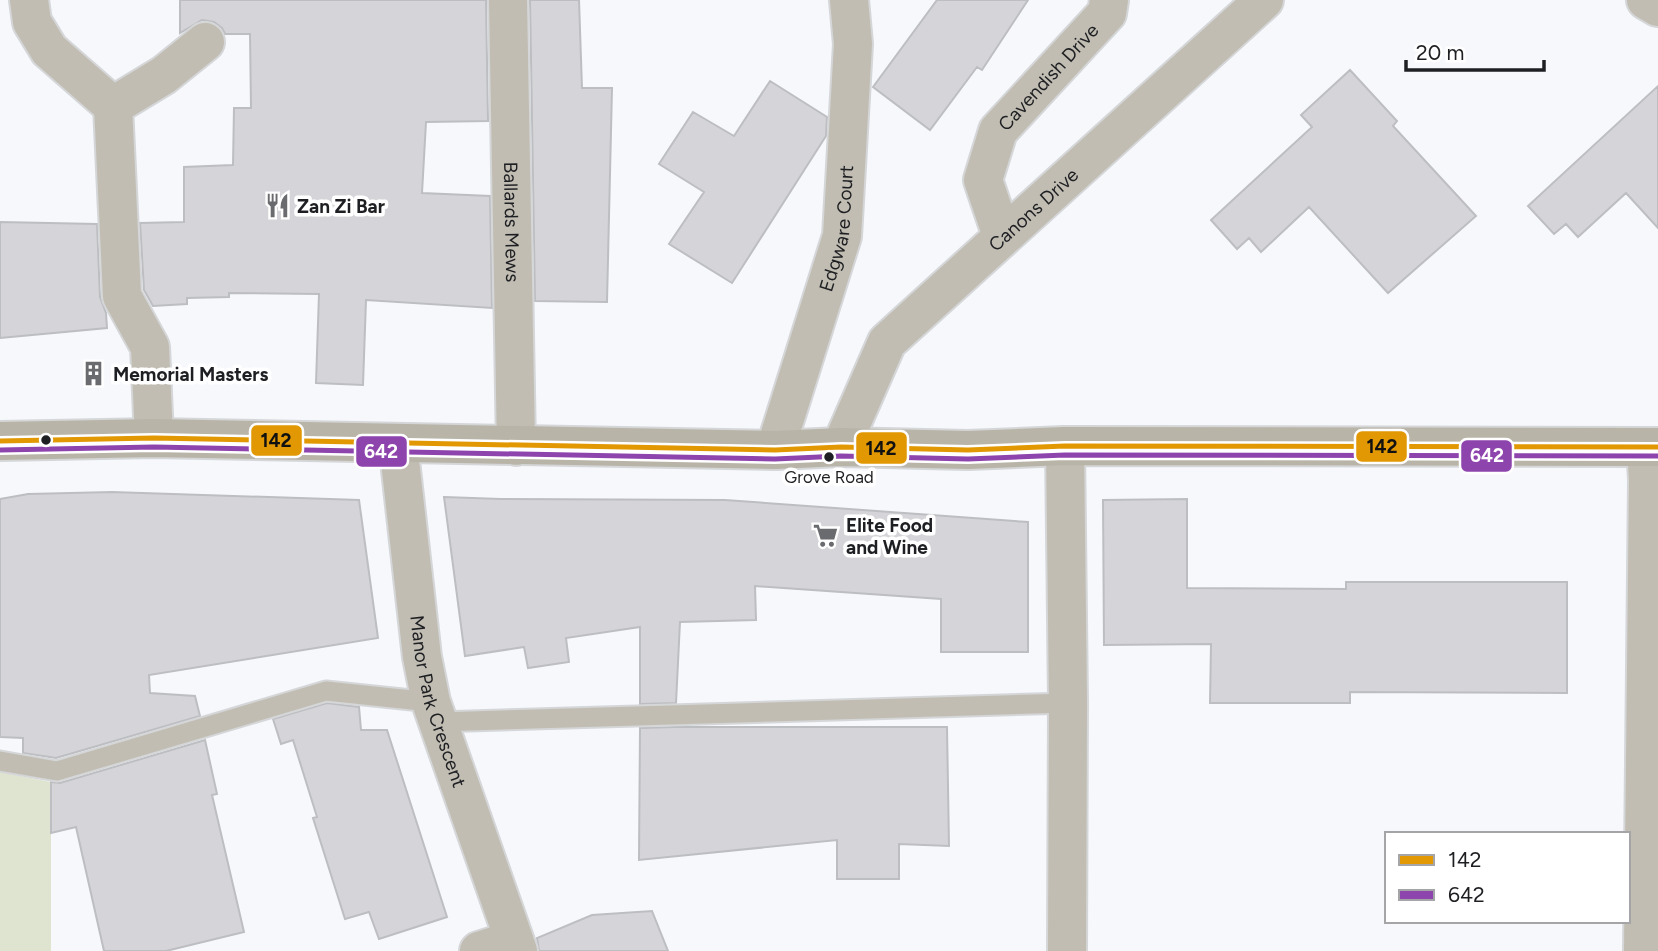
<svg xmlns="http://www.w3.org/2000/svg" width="1658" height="951" viewBox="0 0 1658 951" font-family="Figtree,sans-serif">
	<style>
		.green { fill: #dfe4d0 }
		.building { fill: #d5d5d9; stroke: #bdbec1; stroke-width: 2 }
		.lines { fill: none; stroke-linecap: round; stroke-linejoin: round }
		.lane-casing { stroke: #d5d6d8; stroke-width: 23 }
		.street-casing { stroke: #d5d6d8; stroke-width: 42 }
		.primary-casing { stroke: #d5d6d8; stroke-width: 42 }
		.lane { stroke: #c1bdb3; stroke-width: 19 }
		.street { stroke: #c1bdb3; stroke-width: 38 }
		.primary { stroke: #b8b4a8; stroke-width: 38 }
		.bus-1-casing { stroke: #fff; stroke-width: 10 }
		.bus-2-casing { stroke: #fff; stroke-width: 10 }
		.bus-1 { stroke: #e19803; stroke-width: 5 }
		.bus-2 { stroke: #8e44ad; stroke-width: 5 }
		.bus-dot { fill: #1e1f22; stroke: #fff; stroke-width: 2.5 }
		.labels { text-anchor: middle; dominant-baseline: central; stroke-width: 7; stroke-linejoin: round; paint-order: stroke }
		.bus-label { font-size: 17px; fill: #1e1f22; stroke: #fff }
		.street-label { font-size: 19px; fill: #1e1f22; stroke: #fff }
		.poi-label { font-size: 19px; font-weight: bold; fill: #1e1f22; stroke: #fff; text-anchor: start }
		.line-badge { stroke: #fff; stroke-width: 2.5 }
		.badge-label { font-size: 19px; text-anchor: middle; font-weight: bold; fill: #fff }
		.pale-badge-label { font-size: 19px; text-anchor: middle; font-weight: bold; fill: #111 }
	</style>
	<rect width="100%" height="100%" fill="#f7f8fc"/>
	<path class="green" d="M0,772L51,782V951H0Z"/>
	<path class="building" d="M180,0H486L488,121L426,122L422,193L490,196L492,308L366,300L363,385L316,383L319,294L229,293V297L187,298V304L153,306L144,290L140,223L184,222V167L233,165L234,108H251L250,34H225L222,28L214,22L202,20L180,33Z
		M530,0H579L582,88H612L607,302L535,301Z
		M937,0H1028L982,70L977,67L930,130L873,87Z
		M1350,70L1397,121L1393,126L1476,216L1388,293L1309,207L1261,252L1249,238L1237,249L1211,220L1312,127L1301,115Z
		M770,81L827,117L826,136L732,283L669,244L704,192L659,164L693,112L734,136Z
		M1658,86V228L1626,193L1578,237L1566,224L1554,234L1528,206Z
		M0,222L97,224L100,297L106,313L107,328L0,338Z
		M112,492L359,500L378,638L149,675L150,693L195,696L200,716L56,758L23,753V738L0,737V499L28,494Z
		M444,497L501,499L725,500L1028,522V652H941V599L755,586L756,620L680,622L676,703L640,704V627L566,638L569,662L528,668L524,647L465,656Z
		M1187,499V588L1346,589V582H1567V693L1350,692V703H1210L1211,644L1104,645L1103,500Z
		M327,703L359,707L361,730H387L447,917L379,939L369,912L345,919L313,818L317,817L293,740L281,744L273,719Z
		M675,727H947L949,846L899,844V879H837V840L639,860L640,728Z
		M205,740L217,794L212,795L244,932L166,951H104L76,827L51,833V782L60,783Z
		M652,911L668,951H539L537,938L592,915Z"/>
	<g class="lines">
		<defs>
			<path id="lane" d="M437,722L1068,703
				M0,761L57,771L326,691L431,702"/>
			<g id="street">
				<path d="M29,0L32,22L49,50L113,106"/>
				<path id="s1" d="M508,0L516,446"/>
				<path d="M1646,0L1658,7"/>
				<path id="s2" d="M1002,236L983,180L998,131L1107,13L1109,0"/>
				<path d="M154,438L150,347L122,296L113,106L164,75L205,42"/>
				<path id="s3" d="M398,443L422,657L431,702L518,951"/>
				<path d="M1065,446L1068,703L1067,951"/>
				<path id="s4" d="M841,447L887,342L1264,0"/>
				<path id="s5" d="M775,450L842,236L853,44L849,0"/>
				<path d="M479,951L514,940"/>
				<path d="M1643,951L1648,480L1646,447"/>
			</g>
			<path id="primary" d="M0,441L154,438L775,450L841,447L968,450L1065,446L1658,447"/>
		</defs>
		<use href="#lane" class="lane-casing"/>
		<use href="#street" class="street-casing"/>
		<use href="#primary" class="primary-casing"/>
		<use href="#lane" class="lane"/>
		<use href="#street" class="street"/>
		<use href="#primary" class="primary"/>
		<defs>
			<path id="bus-1" d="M0,441L154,438L775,450L841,447L968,450L1065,446L1658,447"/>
			<path id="bus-2" d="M0,450L154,447L775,459L841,456L968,459L1065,455L1658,456"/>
		</defs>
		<use href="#bus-1" class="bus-1-casing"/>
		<use href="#bus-2" class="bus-2-casing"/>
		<use href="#bus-1" class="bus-1"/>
		<use href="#bus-2" class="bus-2"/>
	</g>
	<defs>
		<symbol id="restaurant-bare" viewBox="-9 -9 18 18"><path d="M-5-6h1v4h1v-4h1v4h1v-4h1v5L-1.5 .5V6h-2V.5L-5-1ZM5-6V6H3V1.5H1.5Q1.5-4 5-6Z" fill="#6a6b6e" stroke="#fff" stroke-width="2.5" paint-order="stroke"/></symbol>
		<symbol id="building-bare" viewBox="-9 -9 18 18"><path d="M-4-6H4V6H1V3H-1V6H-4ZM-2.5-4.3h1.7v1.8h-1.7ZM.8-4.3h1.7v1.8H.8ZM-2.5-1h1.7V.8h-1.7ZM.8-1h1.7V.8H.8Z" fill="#6a6b6e" stroke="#fff" stroke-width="2.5" paint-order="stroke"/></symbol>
		<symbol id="supermarket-bare" viewBox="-9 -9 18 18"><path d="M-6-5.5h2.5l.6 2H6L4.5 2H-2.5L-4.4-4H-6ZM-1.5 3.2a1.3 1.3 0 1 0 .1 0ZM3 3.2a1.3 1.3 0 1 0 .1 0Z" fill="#6a6b6e" stroke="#fff" stroke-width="2.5" paint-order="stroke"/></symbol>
	</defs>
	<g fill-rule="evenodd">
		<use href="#restaurant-bare" x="260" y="188" width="35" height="35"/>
		<use href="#building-bare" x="76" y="356" width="35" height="35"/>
		<use href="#supermarket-bare" x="808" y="518" width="35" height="35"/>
	</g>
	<g class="bus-dot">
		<circle cx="46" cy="440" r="6"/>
		<circle cx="829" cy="457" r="6"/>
	</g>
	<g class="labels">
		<g class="bus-label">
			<text x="829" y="477">Grove Road</text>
		</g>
		<g class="street-label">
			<text stroke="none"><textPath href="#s2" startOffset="184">Cavendish Drive</textPath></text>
			<text stroke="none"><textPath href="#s4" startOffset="312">Canons Drive</textPath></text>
			<text stroke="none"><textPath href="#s1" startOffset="222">Ballards Mews</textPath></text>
			<text stroke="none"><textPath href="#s5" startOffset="231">Edgware Court</textPath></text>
			<text stroke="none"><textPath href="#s3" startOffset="262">Manor Park Crescent</textPath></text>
		</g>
		<g class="poi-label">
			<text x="297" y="206">Zan Zi Bar</text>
			<text x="113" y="374">Memorial Masters</text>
			<text x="846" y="525">Elite Food<tspan x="846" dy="22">and Wine</tspan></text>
		</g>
	</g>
	<g class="line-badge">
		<rect x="250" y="424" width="53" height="33" rx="7" fill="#e19803"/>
		<rect x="1355" y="430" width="53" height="33" rx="7" fill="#e19803"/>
		<rect x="855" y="431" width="53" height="34" rx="7" fill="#e19803"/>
		<rect x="355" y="435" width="53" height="33" rx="7" fill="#8e44ad"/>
		<rect x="1460" y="439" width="53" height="34" rx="7" fill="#8e44ad"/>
	</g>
	<g class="badge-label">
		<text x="381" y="458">642</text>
		<text x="1487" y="462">642</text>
	</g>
	<g class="pale-badge-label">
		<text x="276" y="447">142</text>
		<text x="1382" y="453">142</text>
		<text x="881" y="455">142</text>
	</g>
	<rect x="1385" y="832" width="245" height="91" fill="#ffffff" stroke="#a5a5a7" stroke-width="2"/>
	<rect x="1399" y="855" width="35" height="10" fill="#e19803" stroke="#a5a5a7" stroke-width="2"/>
	<text x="1448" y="867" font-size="21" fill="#1e1f22">142</text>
	<rect x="1399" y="890" width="35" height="10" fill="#8e44ad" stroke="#a5a5a7" stroke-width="2"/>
	<text x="1448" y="902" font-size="21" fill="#1e1f22">642</text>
	<path d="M1406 60v10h138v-10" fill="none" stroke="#1e1f22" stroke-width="3.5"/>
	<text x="1416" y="60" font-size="21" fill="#1e1f22" stroke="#ffffff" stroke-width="5" paint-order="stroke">20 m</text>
</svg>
